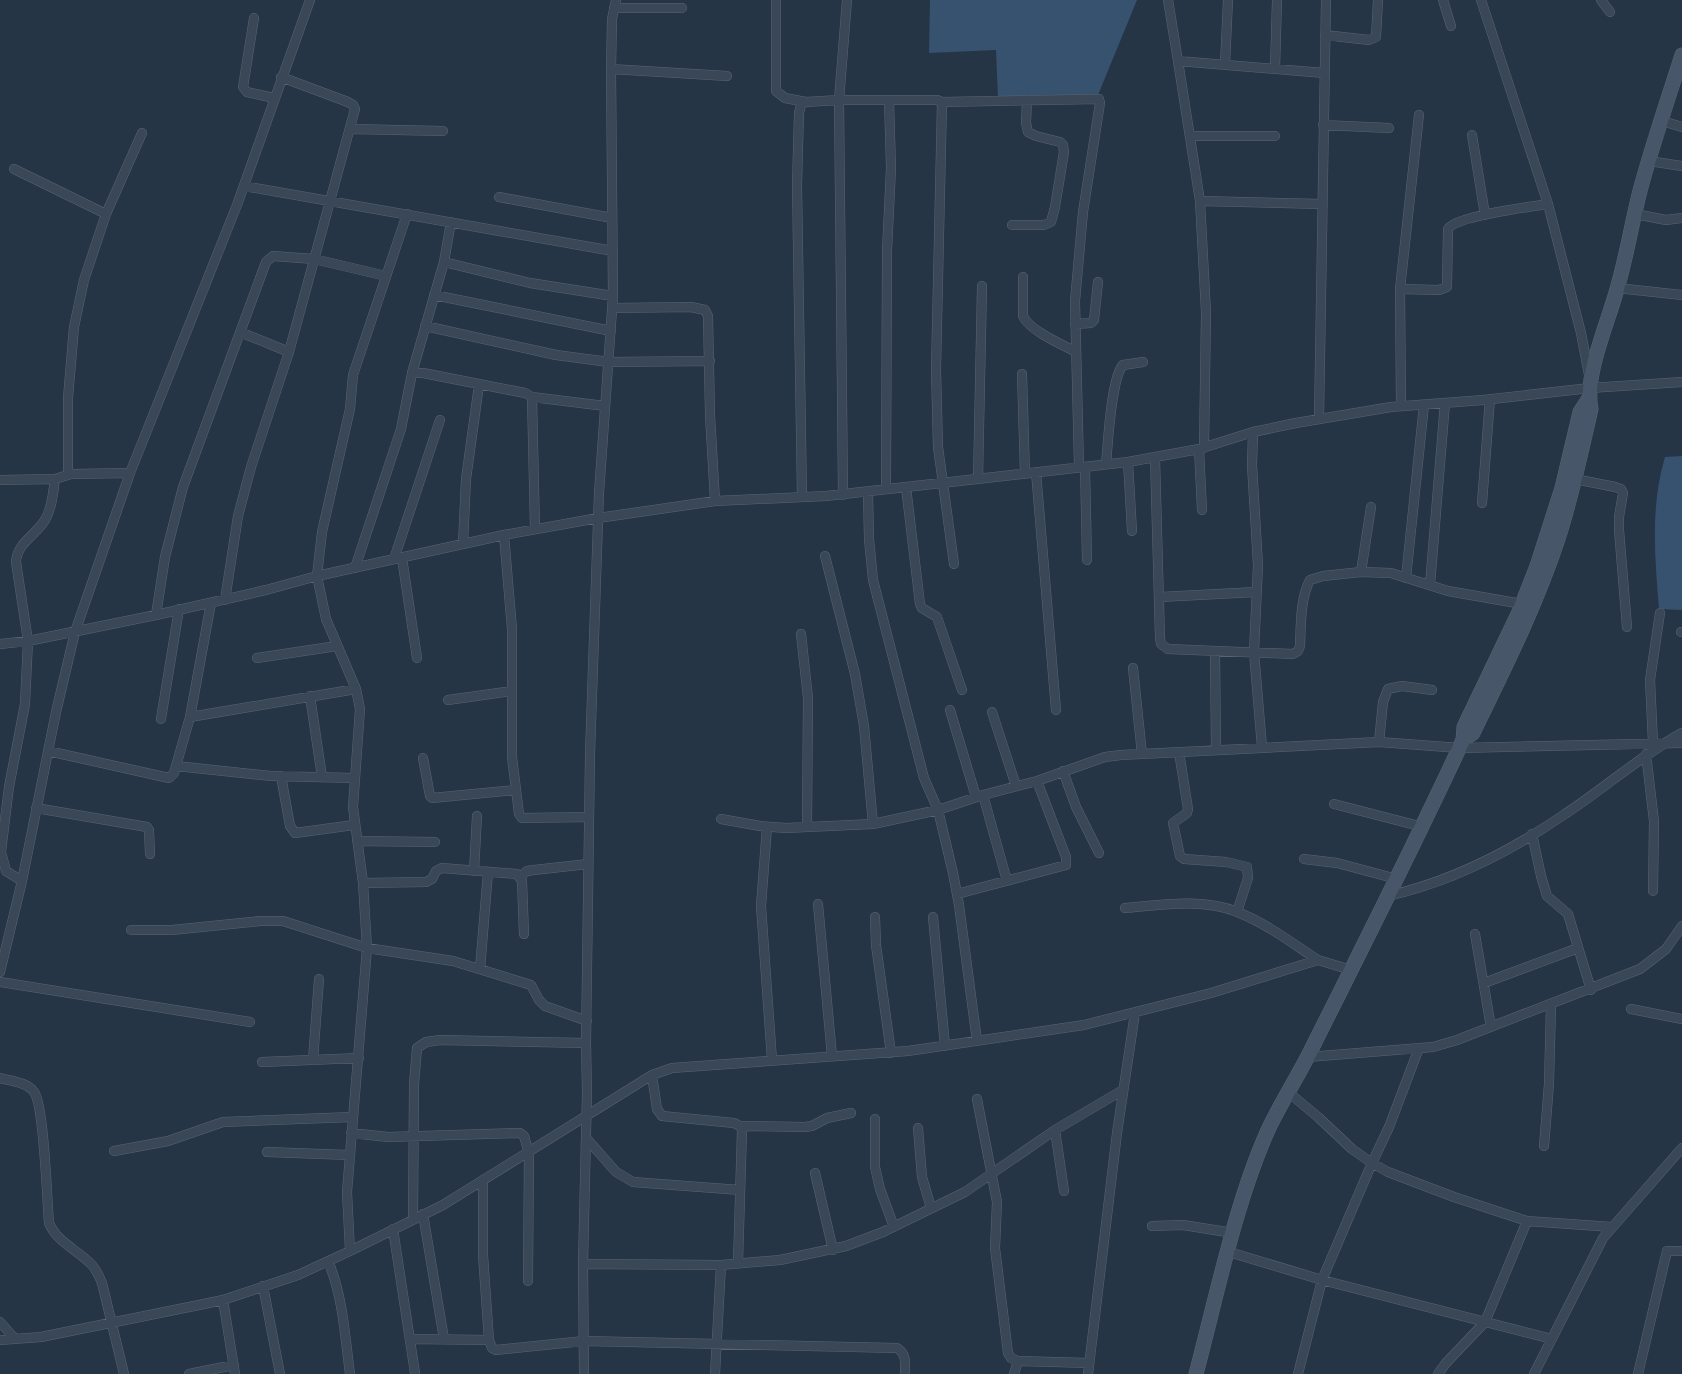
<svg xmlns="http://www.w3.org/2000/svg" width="1682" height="1374" viewBox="0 0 1682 1374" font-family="'Open Sans',sans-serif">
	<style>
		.water { fill: #37526f }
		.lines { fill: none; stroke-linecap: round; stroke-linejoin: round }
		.street-casing { stroke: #586573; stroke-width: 10 }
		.secondary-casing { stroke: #586573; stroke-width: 15 }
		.street { stroke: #3a4756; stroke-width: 9 }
		.secondary { stroke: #475669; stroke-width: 14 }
	</style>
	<rect width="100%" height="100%" fill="#253546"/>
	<path class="water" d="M930,0H1137L1098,95L998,97L996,50L929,53Z
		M1682,456V610L1659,609C1655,558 1650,507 1665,457Z"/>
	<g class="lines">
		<defs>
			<path id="street" d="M776,0V91L785,98L806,102
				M1168,0L1178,61L1324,73
				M1443,0L1451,26
				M1481,0L1548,204L1581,333L1589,375
				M1601,0L1610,12
				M614,8H682
				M254,18L243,87L247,92L274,98
				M1325,35L1369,40L1376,37L1378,0
				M1178,61L1200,201L1206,312L1204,448
				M1225,65L1228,0
				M611,69L727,76
				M1275,69L1277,0
				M942,102L936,370L938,447L954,564
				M1662,121L1682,127
				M1323,125L1389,128
				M350,129L443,131
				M1472,135L1485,215
				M1190,136H1275
				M1649,161L1682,166
				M14,169L106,214
				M244,186L613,251
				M499,197L612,218
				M1200,201L1322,204
				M1635,214L1666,220L1682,218
				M1012,225H1044L1051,222L1055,207L1064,152L1063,145L1060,142L1036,136L1028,132L1026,123L1027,100
				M444,262L530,283L613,296
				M1023,277V316C1030,331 1061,344 1076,352
				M1617,288L1682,295
				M1400,289L1439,290L1447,287L1448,229C1456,216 1529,207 1548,204
				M434,295L611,331
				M612,308L691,307L705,310L708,316L710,415L715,501
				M1075,324L1091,323L1094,320L1098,282
				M425,326L556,355L609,362L710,361
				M240,332L289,352
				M412,373H423L525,393L532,397L535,529
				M1022,374L1025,474
				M532,397L605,406
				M1401,406L1400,289L1419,115
				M1319,419L1326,0
				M1253,432L1252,465L1258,565L1254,652L1262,747
				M1199,449L1202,510
				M1155,458L1160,638L1161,644L1168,649L1293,654L1298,651L1300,646C1301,625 1300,599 1310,580L1323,576L1361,572L1391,573L1448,591L1522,604
				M1128,462L1132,531
				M1106,464C1108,444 1111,378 1123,365L1143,362
				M1085,467L1087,560
				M1036,472L1056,710
				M130,473L71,474L68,471V398L74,327L84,280L106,214L142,133
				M978,479L982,286
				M1575,479L1615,487L1621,489L1623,493L1619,517V530L1627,627
				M0,480L55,479L71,474
				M906,487L920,604L922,608L937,617L962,690
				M886,489L887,251L891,168L889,100
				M868,492L869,539L873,580L924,778L938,810L953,873L959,905L977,1041
				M843,495L839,100L847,0
				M802,497L797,185L799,113L801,105L806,102L839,100H937L942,102L1099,99L1100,103L1083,212L1075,301L1079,467
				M1482,503L1490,399
				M504,535L512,629V757L519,814L522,818L589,817
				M463,544L466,479L479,385
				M825,556L855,674L864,726L873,824
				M402,558L417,658
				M394,559L440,420
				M355,568L401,429L412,373L444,262L451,222
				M1361,572L1371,507
				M1406,578L1424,405
				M1430,585L1445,403
				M1160,597L1256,592
				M225,600L238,516L251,467L289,352L355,109L353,105L348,102L281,77
				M156,615L165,557L183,487L266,262L273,256L314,259L386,276
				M1681,632H1682
				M801,634L808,698L807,827
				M0,644L28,641L156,615L266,590L317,576L504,535L598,518L715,501L826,496L1128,462L1199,449L1253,432L1296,423L1391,407L1483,400L1590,388L1682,382
				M1215,651L1216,750
				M257,658L337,646
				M1133,668L1142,754
				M310,696L322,777
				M448,700L512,691
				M950,710L976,797
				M992,712L1016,786
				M190,717L356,689
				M161,719L179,609
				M1379,742L1383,702L1388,689L1402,686L1432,690
				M1653,743L1650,680L1660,613
				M48,751L169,778L174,773L190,717L211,603
				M1179,752L1188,809L1187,813L1173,823L1180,856L1184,859L1226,862L1247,867L1248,878L1237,912
				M1646,754L1654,821L1653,891
				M423,758L430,796L432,798L516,790
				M176,766L271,776L354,778
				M1063,771L1076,807L1099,853
				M281,776L290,826L295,833L354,825
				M983,795L1007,881
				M1334,804L1423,827
				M36,808L147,827L149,830L150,854
				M721,819L760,826L786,828L873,824L938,810L983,795L1037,781L1105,757L1121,755L1379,742L1460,748L1682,743
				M767,827L761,906L772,1060
				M1532,834L1541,876L1547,896L1568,914L1591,990
				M357,841L435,842
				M1304,859L1337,863L1397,879
				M474,871L477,816
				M520,877L527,871L534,870L588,864
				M22,881L6,871L1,852L9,787L25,704L28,641L16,562C17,543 35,536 45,520C52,508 53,493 55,479
				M363,883L426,882L432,879L436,871L442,868L517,874L522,881L524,934
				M957,894L1066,865V857L1037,781
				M1387,896C1451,882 1511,851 1565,814C1605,788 1640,756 1682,733
				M818,904L832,1056
				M1125,908C1161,905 1203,898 1237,912C1266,923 1292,943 1318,960
				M875,917L876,945L891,1053
				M933,917L945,1046
				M131,930H172L260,921H283L367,948L453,961L531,985L539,1000L545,1006L587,1021
				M1475,934L1491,1027
				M480,969L488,872
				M0,972L22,881L56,712L75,632L130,473L237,205L310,0
				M0,982L250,1022
				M1484,983L1578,948
				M1631,1009L1682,1019
				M1308,1057L1433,1047L1457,1040L1640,969L1666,949L1682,926
				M313,1060L319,979
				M262,1062L359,1058
				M652,1075L657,1109L662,1116L734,1123L740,1126L742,1130L738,1263
				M0,1078C11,1081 27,1082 34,1092C44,1104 47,1200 49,1223C57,1242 76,1249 90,1263C96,1268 99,1276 102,1283L124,1374
				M1288,1092L1318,1117L1352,1149L1372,1163L1388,1172L1454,1197L1527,1221L1485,1322L1446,1363L1438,1374
				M977,1099L997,1202L995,1248L1008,1353L1011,1358L1018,1361L1089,1363
				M875,1119V1167L880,1189L894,1227
				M740,1126L805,1127L812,1126L827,1118L851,1113
				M918,1128L922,1177L931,1208
				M1055,1130L1064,1191
				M351,1133L388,1137L520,1133L524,1136L529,1153L528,1281
				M587,1139L616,1172L633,1182L740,1190
				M1544,1146L1549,1084L1551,1005
				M114,1151L168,1141L223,1122L352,1117
				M267,1152L349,1155
				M815,1173L833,1250
				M483,1180V1255L489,1340L492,1348L496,1350L584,1341L897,1348C907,1354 905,1364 905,1374
				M423,1214L444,1339
				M413,1219L414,1084L417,1048L426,1042L440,1040L586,1043
				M1527,1221L1612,1227
				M1152,1226L1183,1225L1233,1233
				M393,1229L415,1373
				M350,1251L347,1192L367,948L363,883L353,807L360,709L356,689L326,619L317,576L322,532L350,409L353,375L407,214
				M1229,1252L1322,1280L1552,1339
				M328,1261C343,1296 345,1337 350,1374
				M583,1264L721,1265L780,1260L846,1246L883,1232L965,1192L1055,1130L1123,1090
				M263,1286L280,1374
				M223,1300L235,1374
				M0,1322L15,1339
				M410,1339L489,1340
				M0,1340L41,1337L194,1306L223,1300L298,1275L350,1251L443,1205L652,1075L672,1068L908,1051L1084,1025L1211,993L1318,960L1351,970
				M189,1374L234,1365
				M584,1374L583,1264L587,1092L586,1043L590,754L599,493L613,296L611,69L612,19L616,0
				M715,1374L721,1265
				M1014,1374L1018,1361
				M1088,1374L1117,1133L1135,1013
				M1298,1374L1322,1280L1372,1163L1389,1127L1419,1048
				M1534,1374L1603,1238L1682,1148
				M1638,1374L1667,1251H1682"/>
			<path id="secondary" d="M1463,740L1473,733C1504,669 1536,606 1558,539C1572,496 1581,452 1591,409C1584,375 1608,323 1617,289C1627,255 1632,221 1641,187C1653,143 1668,99 1682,55
				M1196,1374C1217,1295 1235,1204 1268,1130C1282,1100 1301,1072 1315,1042C1365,942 1416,842 1463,740L1464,727L1519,612L1537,566L1562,488L1580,412L1589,398"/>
		</defs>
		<use href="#street" class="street-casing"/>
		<use href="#secondary" class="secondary-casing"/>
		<use href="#street" class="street"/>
		<use href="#secondary" class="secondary"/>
	</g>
</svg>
